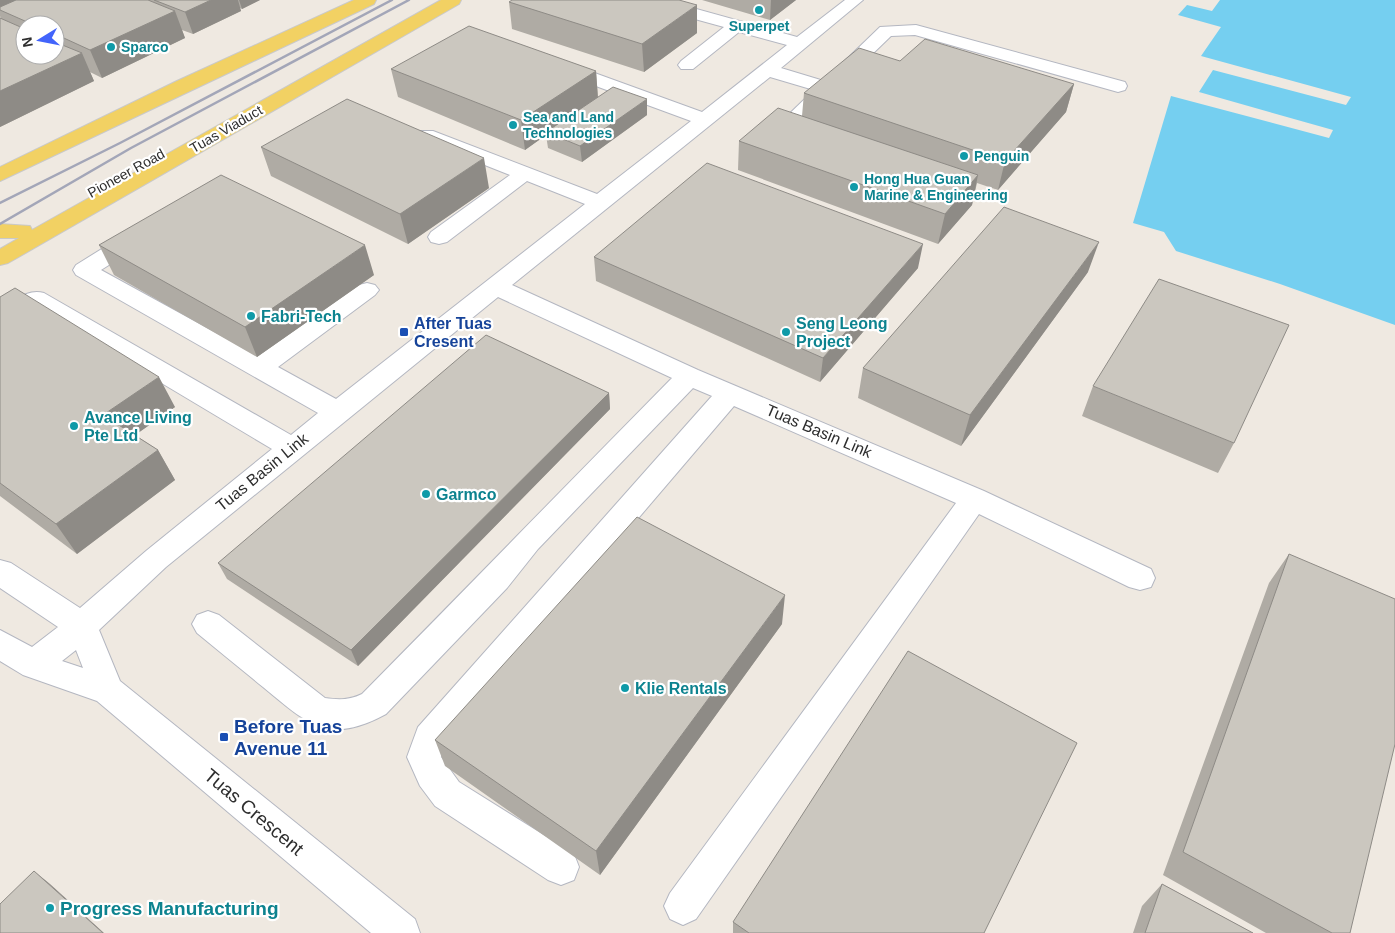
<svg xmlns="http://www.w3.org/2000/svg" width="1395" height="933" viewBox="0 0 1395 933" font-family="Arial,sans-serif">
	<style>
		.water { fill: #75cff0 }
		.lines { fill: none; stroke-linecap: round; stroke-linejoin: round }
		.minor-casing { stroke: #b4b7c1; stroke-width: 2 }
		.major-casing { stroke: #c9c9c9; stroke-width: 2 }
		.minor { fill: #fff; fill-rule: evenodd }
		.major { fill: #f2d163; fill-rule: evenodd }
		.rail { stroke: #a3a6b8; stroke-width: 2.5 }
		.wall { fill: #afaba4; fill-rule: evenodd }
		.shaded-wall { fill: #8e8b86 }
		.building { fill: #cbc7bf; stroke: #8e8b86 }
		.culture-dot { fill: #0f9aa8; stroke: #fff; stroke-width: 2 }
		.transit-dot { fill: #1a4fb4; stroke: #fff; stroke-width: 2 }
		.labels { text-anchor: middle; dominant-baseline: central; stroke-width: 4.5; stroke-linejoin: round; paint-order: stroke }
		.far-culture-label { font-size: 14px; font-weight: bold; fill: #0d838f; stroke: #fff; text-anchor: start }
		.far-street-label { font-size: 14px; fill: #2e2e2e; stroke: #fff }
		.culture-label { font-size: 16px; font-weight: bold; fill: #0d838f; stroke: #fff; text-anchor: start }
		.transit-label { font-size: 16px; font-weight: bold; fill: #164399; stroke: #fff; text-anchor: start }
		.street-label { font-size: 16px; fill: #2e2e2e; stroke: #fff }
		.near-transit-label { font-size: 19px; font-weight: bold; fill: #164399; stroke: #fff; text-anchor: start }
		.near-street-label { font-size: 19px; fill: #2e2e2e; stroke: #fff }
		.near-culture-label { font-size: 19px; font-weight: bold; fill: #0d838f; stroke: #fff; text-anchor: start }
	</style>
	<rect width="100%" height="100%" fill="#efe9e1"/>
	<path class="water" d="M1220,0H1395V325L1280,284L1176,251L1164,232L1133,223L1171,96L1329,138L1333,130L1199,92L1213,70L1346,105L1351,97L1201,56L1221,27L1178,15L1187,5L1212,11Z"/>
	<g class="lines">
		<defs>
			<path id="minor" d="M638,0H664L797,37L845,0H863L781,68L824,81L880,27L916,25L1125,82L1127,86L1125,90L1118,92L915,35L891,36L800,124H786L783,120L814,90L770,77L512,285L698,370L984,491L1151,569L1155,578L1151,587L1140,590L1129,587L979,514L696,919L683,925L670,919L664,906L670,893L956,503L734,406L444,746L441,757L459,782L574,854L579,867L574,880L561,885L548,880L435,806L420,786L407,757L418,727L712,396L693,388L538,549L507,588L386,714C327,746 307,723 263,687C241,669 219,651 197,633L192,624L197,615L208,611L219,615L325,698C339,700 350,700 362,694C466,589 568,483 672,378L498,297L166,567L99,630L120,681L415,919L420,933H371L97,701L23,675L0,661V630L32,647L58,627L0,588V560L11,563L80,608L146,551L272,449L36,308L9,325L0,327V309C14,301 28,288 44,293L291,435L318,413L76,275L73,270L76,265L129,232L137,230L145,232L148,237L145,242L101,270L258,356L359,285L367,283L375,285L379,290L375,295L278,367L336,399L585,204L527,181L447,242L439,244L431,242L428,237L431,232L510,175L419,139L416,135L419,131H433L597,194L691,121L555,71L552,67L555,63H567L702,112L787,45L739,32L693,69H681L678,65L681,61L724,27L640,4ZM76,650L83,668L62,661Z"/>
			<path id="major" d="M354,0H376L374,4L0,181V167L177,81Z
				M441,0H461L459,4L8,263L0,265V249L19,238H0V224L30,226L32,230Z"/>
		</defs>
		<use href="#minor" class="minor-casing"/>
		<use href="#major" class="major-casing"/>
		<use href="#minor" class="minor"/>
		<use href="#major" class="major"/>
		<path class="rail" d="M0,203L120,143L392,0
			M0,224L131,148L409,0"/>
	</g>
	<path class="wall" d="M0,0H260L242,9L240,8L241,11L193,34L182,30L185,38L102,78L90,72L94,81L0,127V18L1,19L0,16ZM25,25H55V55H25Z
		M702,0H796L770,20Z
		M509,2L697,33L644,72L512,29Z
		M900,61L1074,84L1066,112L998,190L977,183L972,205L938,244L738,170L739,141L802,116L804,93Z
		M391,69L596,71L598,97L647,115L582,162L548,148L546,135L525,150L398,97Z
		M261,147L489,188L408,244L271,176Z
		M99,245L374,275L257,357L114,275Z
		M594,257L918,268L820,382L596,281Z
		M1088,272L961,446L858,398L863,368Z
		M0,297L175,407L135,435L158,450L175,480L77,554L0,496Z
		M1093,386L1234,443L1218,473L1082,416Z
		M609,393L610,409L358,666L227,579L218,563Z
		M1289,554L1350,933H1266L1163,875L1269,583Z
		M782,624L600,875L445,766L435,740Z
		M1162,884L1253,933H1133L1142,906Z
		M733,922L984,933H733Z"/>
	<path class="shaded-wall" d="M0,0H32L0,10Z
		M211,0H238L241,11L193,34L185,12Z
		M239,0H260L242,9Z
		M771,0H796L770,20Z
		M697,5V33L644,72L642,44Z
		M175,11L185,38L102,78L90,50Z
		M82,53L94,81L0,127V91Z
		M596,71L598,100L546,132V135L525,150L521,120Z
		M1074,84L1066,112L998,190L1005,161Z
		M647,99V115L582,162L580,146Z
		M484,158L489,188L408,244L400,214Z
		M978,175L972,205L938,244L945,214Z
		M1099,242L1088,272L961,446L970,415Z
		M923,244L918,268L820,382L823,358Z
		M365,245L374,275L257,357L245,327Z
		M159,377L175,407L121,445L103,415Z
		M609,393L610,409L358,666L351,650Z
		M158,450L175,480L77,554L56,524Z
		M785,595L782,624L600,875L596,851Z
		M34,871L50,884L104,933H103Z"/>
	<path class="building" d="M16,0H148L175,11L90,50L55,34V25H34L0,10V7Z
		M154,0H211L185,12Z
		M512,0H679L697,5L642,44L509,2Z
		M0,18L25,29V55H55V42L82,53L0,91Z
		M469,26L596,71L521,120L391,69Z
		M925,39L1074,84L1005,161L804,93L859,48L900,61Z
		M613,87L647,99L580,146L546,132Z
		M347,99L484,158L400,214L261,147Z
		M778,108L978,175L945,214L739,141Z
		M707,163L923,244L823,358L594,257Z
		M221,175L365,245L245,327L99,245Z
		M1004,207L1099,242L970,415L863,368Z
		M1159,279L1289,325L1234,443L1093,386Z
		M15,288L159,377L103,415L158,450L56,524L0,483V297Z
		M486,335L609,393L351,650L218,563Z
		M637,517L785,595L596,851L435,740Z
		M1289,554L1395,599V744L1350,933H1332L1183,852Z
		M908,651L1077,743L984,933H749L733,922Z
		M34,871L103,933H0V904Z
		M1162,884L1253,933H1145Z"/>
	<g class="culture-dot">
		<circle cx="759" cy="10" r="5"/>
		<circle cx="111" cy="47" r="5"/>
		<circle cx="513" cy="125" r="5"/>
		<circle cx="964" cy="156" r="5"/>
		<circle cx="854" cy="187" r="5"/>
		<circle cx="251" cy="316" r="5"/>
		<circle cx="786" cy="332" r="5"/>
		<circle cx="74" cy="426" r="5"/>
		<circle cx="426" cy="494" r="5"/>
		<circle cx="625" cy="688" r="5"/>
		<circle cx="50" cy="908" r="5"/>
	</g>
	<g class="transit-dot">
		<rect x="399" y="327" width="10" height="10" rx="2.5"/>
		<rect x="219" y="732" width="10" height="10" rx="2.5"/>
	</g>
	<g class="labels">
		<g class="far-culture-label">
			<text x="759" y="26" text-anchor="middle">Superpet</text>
			<text x="121" y="47">Sparco</text>
			<text x="523" y="117">Sea and Land<tspan x="523" dy="16">Technologies</tspan></text>
			<text x="974" y="156">Penguin</text>
			<text x="864" y="179">Hong Hua Guan<tspan x="864" dy="16">Marine &amp; Engineering</tspan></text>
		</g>
		<g class="far-street-label">
			<text transform="translate(226 129) rotate(-30)">Tuas Viaduct</text>
			<text transform="translate(126 173) rotate(-29)">Pioneer Road</text>
		</g>
		<g class="culture-label">
			<text x="261" y="316">Fabri-Tech</text>
			<text x="796" y="323">Seng Leong<tspan x="796" dy="18">Project</tspan></text>
			<text x="84" y="417">Avance Living<tspan x="84" dy="18">Pte Ltd</tspan></text>
			<text x="436" y="494">Garmco</text>
			<text x="635" y="688">Klie Rentals</text>
		</g>
		<g class="transit-label">
			<text x="414" y="323">After Tuas<tspan x="414" dy="18">Cresent</tspan></text>
		</g>
		<g class="street-label">
			<text transform="translate(819 431) rotate(23)">Tuas Basin Link</text>
			<text transform="translate(262 472) rotate(-39)">Tuas Basin Link</text>
		</g>
		<g class="near-transit-label">
			<text x="234" y="726">Before Tuas<tspan x="234" dy="22">Avenue 11</tspan></text>
		</g>
		<g class="near-street-label">
			<text transform="translate(254 812) rotate(40)">Tuas Crescent</text>
		</g>
		<g class="near-culture-label">
			<text x="60" y="908">Progress Manufacturing</text>
		</g>
	</g>
	<g transform="translate(40 40) rotate(260)"><circle r="24" fill="#ffffff" stroke="#ababab"/>
	<path d="M0-4L9 19L0 12L-9 19Z" fill="#4264fb"/>
	<text y="-8" font-size="14" font-weight="bold" text-anchor="middle" fill="#2e2e2e">N</text>
	</g>
</svg>
